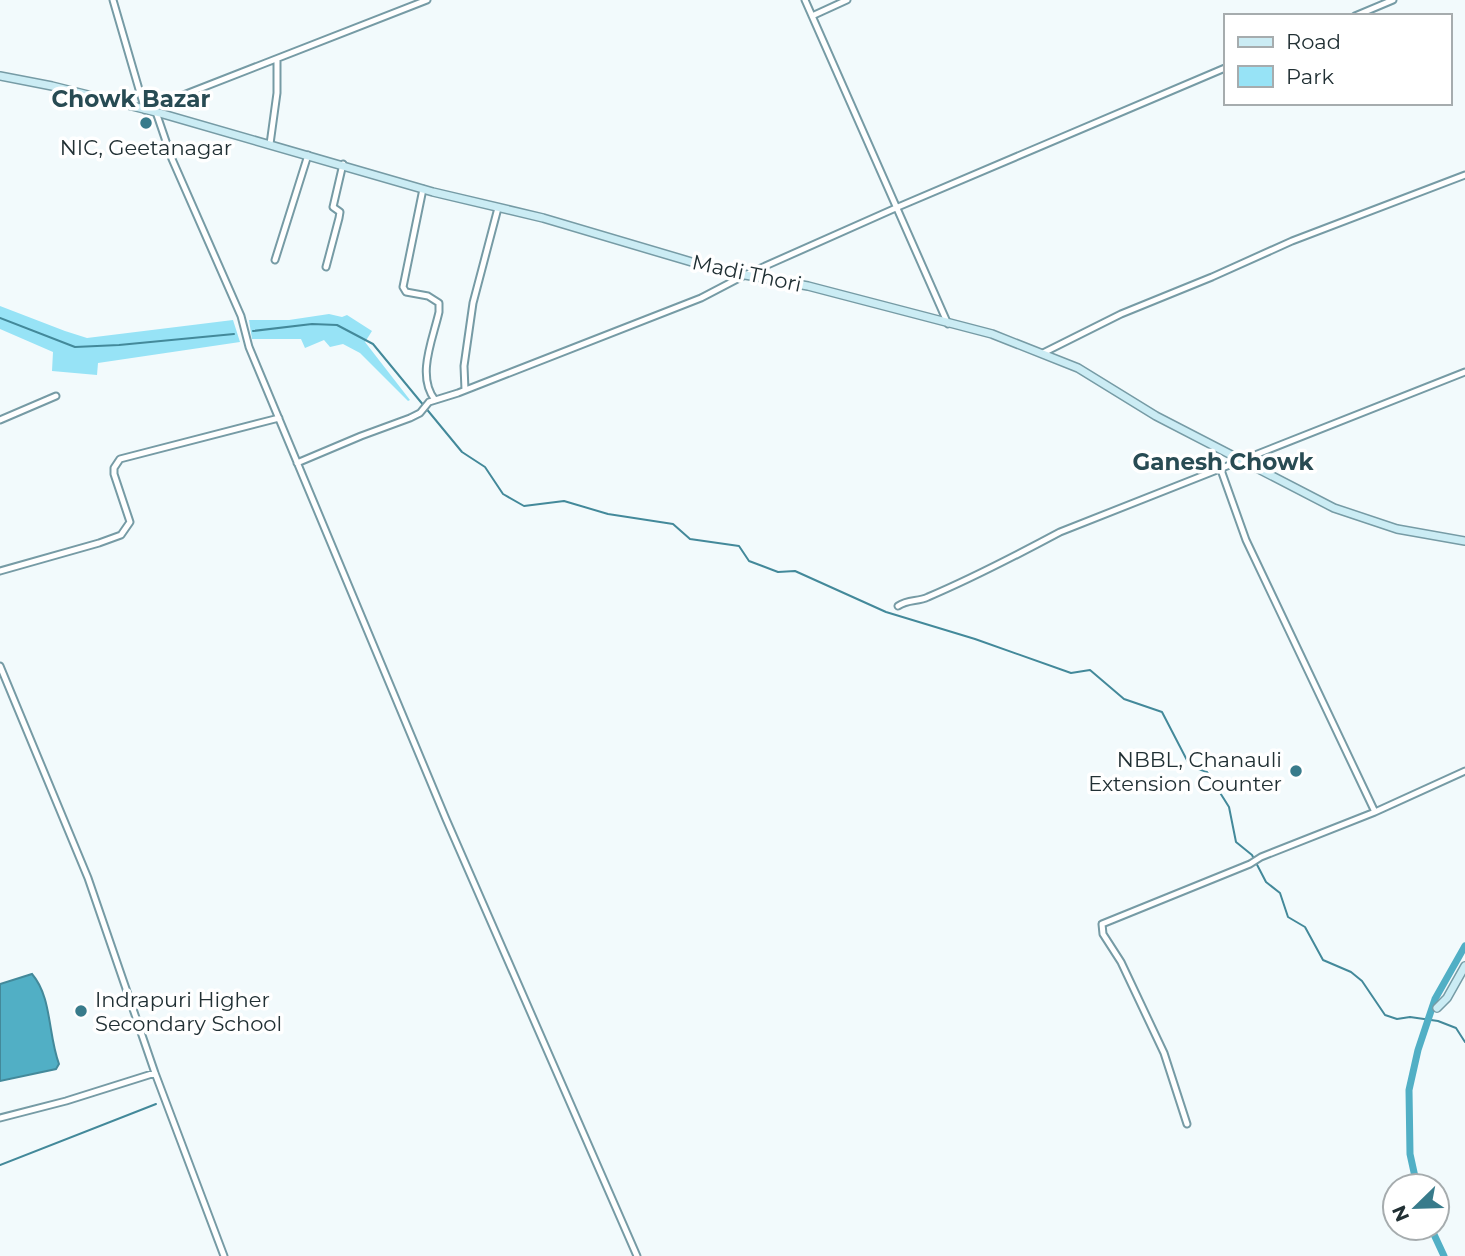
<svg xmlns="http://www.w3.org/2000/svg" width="1465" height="1256" viewBox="0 0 1465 1256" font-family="Montserrat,sans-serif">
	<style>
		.green { fill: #97e3f6 }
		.water { fill: #51afc5; stroke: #43899a; stroke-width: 2 }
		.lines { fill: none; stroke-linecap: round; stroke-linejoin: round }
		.stream { stroke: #43899a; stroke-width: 2 }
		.canal { stroke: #51afc5; stroke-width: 7 }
		.street-casing { stroke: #769ba5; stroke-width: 9 }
		.secondary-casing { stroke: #769ba5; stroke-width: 10 }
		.street { stroke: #fff; stroke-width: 5 }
		.secondary { stroke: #cbecf4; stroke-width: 7 }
		.poi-dot { fill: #387b8b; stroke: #fff; stroke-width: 2.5 }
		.labels { text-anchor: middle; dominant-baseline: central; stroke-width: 7; stroke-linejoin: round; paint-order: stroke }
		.poi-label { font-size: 21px; fill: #213034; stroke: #fff }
		.street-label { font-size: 21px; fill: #213034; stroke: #fff }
		.neighbourhood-label { font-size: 23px; font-weight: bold; fill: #284b53; stroke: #fff }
	</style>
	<rect width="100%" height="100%" fill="#f2fafc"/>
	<path class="green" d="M0,306L65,331L87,338L233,320L240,342L98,363L97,375L52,371L53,352L0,329Z
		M329,314L342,317L347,315L372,331L365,342L410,400L408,401L360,353L343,344L330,347L324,340L305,348L301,339H252L249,320H289Z"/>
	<path class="water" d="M32,974C52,997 48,1035 59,1064L56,1069L0,1081V984Z"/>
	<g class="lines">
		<path class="stream" d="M0,318L75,347L119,345L234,334
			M253,331L312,324L337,325L373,344L462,452L485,467L503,494L524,506L564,501L608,514L673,524L690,539L739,546L749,561L778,572L795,571L886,612L975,639L1071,673L1090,670L1124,699L1162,712L1190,766L1207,772L1229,807L1236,842L1252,855L1266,882L1280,893L1288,917L1305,927L1323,960L1351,972L1362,981L1385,1015L1397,1019L1410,1017L1438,1021L1456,1028L1465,1042
			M0,1165L156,1104"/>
		<path class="canal" d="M1417,1186L1410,1154L1409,1090L1418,1050L1435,999L1465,946
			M1431,1228L1444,1256"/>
		<defs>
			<path id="street" d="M113,0L145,110L427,0
				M805,0L948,324
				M812,16L847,0
				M1355,16L1393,0
				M156,112L172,159L241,316L249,347L446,819L637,1256
				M270,144L277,93V60
				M423,189L403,287L406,292L428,296L439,303V312C433,339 416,376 435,400
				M275,260L308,155
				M326,267L339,218L340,212L333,207L343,164
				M1043,353L1121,314L1212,277L1292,241L1465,175
				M465,390L464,366L473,303L498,208
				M0,420L56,396
				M297,463L361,436L410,418L420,413L429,402L458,393L701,298L745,275L898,207L1225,68
				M1221,470L1246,540L1375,812
				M0,571L99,543L121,535L130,522L114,474V468L120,459L279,418
				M898,606C908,599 918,602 928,597C973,578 1017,555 1060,532L1465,372
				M0,666L88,878L155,1073L224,1256
				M0,1118L66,1101L155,1073
				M1187,1124L1164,1053L1121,962L1103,934L1102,924L1250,864L1261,857L1375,812L1465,771"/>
			<path id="secondary" d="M0,76L52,86L156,112L433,192L543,218L695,263L745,275L808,286L992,334L1078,368L1156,416L1334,508L1397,529L1465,541
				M1437,1008L1447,998L1465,966"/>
		</defs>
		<use href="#street" class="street-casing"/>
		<use href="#secondary" class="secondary-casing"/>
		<use href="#street" class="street"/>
		<use href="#secondary" class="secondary"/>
	</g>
	<g class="poi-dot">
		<circle cx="146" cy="123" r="7"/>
		<circle cx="1296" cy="771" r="7"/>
		<circle cx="81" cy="1011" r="7"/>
	</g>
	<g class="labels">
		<g class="poi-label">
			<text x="146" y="147">NIC, Geetanagar</text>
			<text x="1282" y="759" text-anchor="end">NBBL, Chanauli<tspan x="1282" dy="24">Extension Counter</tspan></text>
			<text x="95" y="999" text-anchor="start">Indrapuri Higher<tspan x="95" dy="24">Secondary School</tspan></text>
		</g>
		<g class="street-label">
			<text transform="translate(747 273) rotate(12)">Madi Thori</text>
		</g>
		<g class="neighbourhood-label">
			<text x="131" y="99">Chowk Bazar</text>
			<text x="1223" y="462">Ganesh Chowk</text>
		</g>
	</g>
	<rect x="1224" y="14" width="228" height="91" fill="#ffffff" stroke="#a6acae" stroke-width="2"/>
	<rect x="1238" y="37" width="35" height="10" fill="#cbecf4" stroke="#a6acae" stroke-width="2"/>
	<text x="1286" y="49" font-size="21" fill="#213034">Road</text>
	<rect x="1238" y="66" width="35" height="21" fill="#97e3f6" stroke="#a6acae" stroke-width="2"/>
	<text x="1286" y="84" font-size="21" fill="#213034">Park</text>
	<g transform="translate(1416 1207) rotate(247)"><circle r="33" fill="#ffffff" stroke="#a6acae" stroke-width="2"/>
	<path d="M0-5L12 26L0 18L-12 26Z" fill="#387b8b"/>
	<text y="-10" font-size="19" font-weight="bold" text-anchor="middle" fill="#213034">N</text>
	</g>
</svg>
